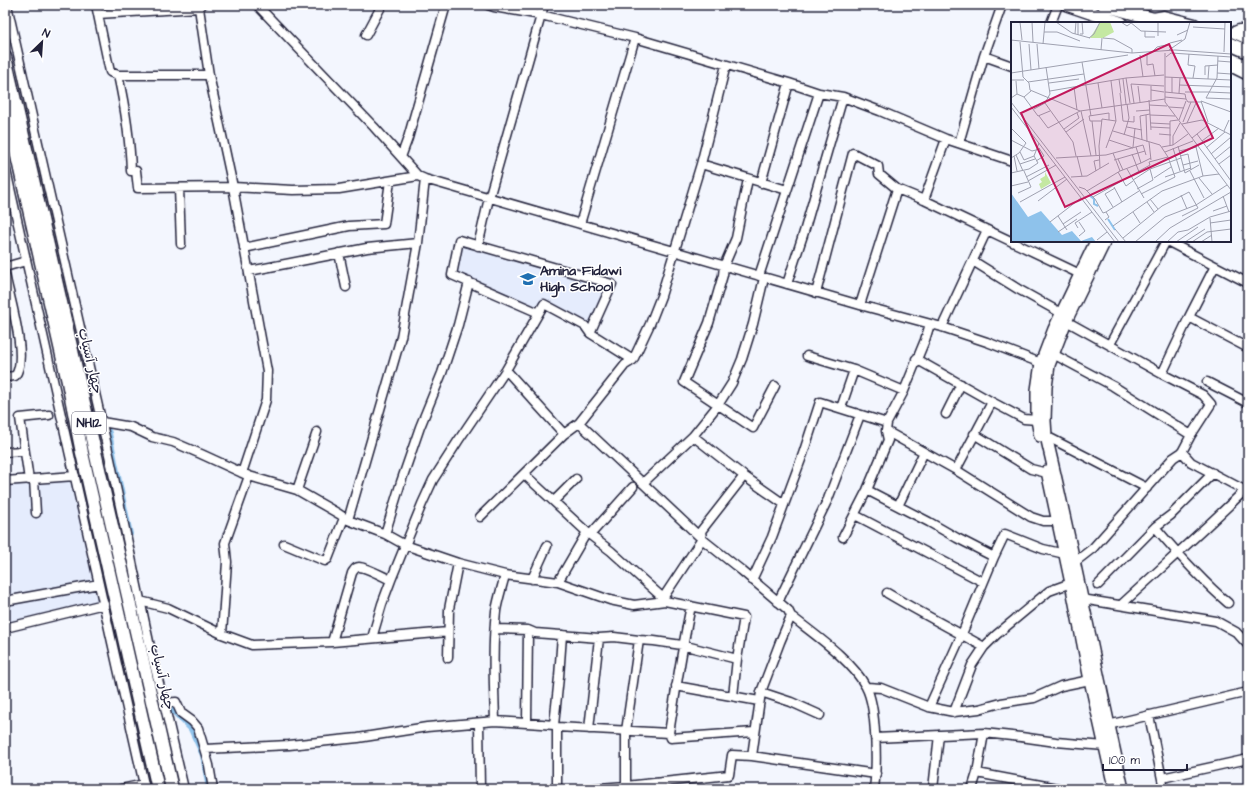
<svg xmlns="http://www.w3.org/2000/svg" width="1253" height="794" viewBox="0 0 1253 794" font-family="'Architects Daughter','Playpen Sans Arabic',sans-serif">
	<style>
		.built { fill: #e5ecfd }
		.lines { fill: none; stroke-linecap: round; stroke-linejoin: round }
		.canal { stroke: #8ec2eb; stroke-width: 6 }
		.minor-casing { stroke: #22223b; stroke-width: 11 }
		.major-casing { stroke: #22223b; stroke-width: 14 }
		.highway-casing { stroke: #22223b; stroke-width: 15 }
		.minor { stroke: #fff; stroke-width: 8 }
		.major { stroke: #fff; stroke-width: 11 }
		.highway { stroke: #fff; stroke-width: 12 }
		.labels { text-anchor: middle; dominant-baseline: central; stroke-width: 3; stroke-linejoin: round; paint-order: stroke }
		.shield { fill: #fff; stroke: #646476; stroke-width: 1 }
		.shield-label { font-size: 13px; font-weight: bold; fill: #22223b }
		.poi-label { font-size: 14px; font-weight: bold; fill: #22223b; stroke: #fff; text-anchor: start }
		.street-label { font-size: 14px; fill: #22223b; stroke: #fff }
		.inset-river { fill: none; stroke: #8ec2eb; stroke-width: 2 }
		.inset-road { fill: none; stroke: #9fa1b0; stroke-width: 1 }
		.view { fill: #c2185b; fill-opacity: 0.15; stroke: #c2185b; stroke-width: 2 }
		.inset-edge { fill: none; stroke: #22223b; stroke-width: 2 }
	</style>
	<rect width="100%" height="100%" fill="#f3f6fe"/>
	<filter id="ink" filterUnits="userSpaceOnUse"><feTurbulence type="fractalNoise" baseFrequency=".025" numOctaves="2"/><feDisplacementMap in="SourceGraphic" scale="8" xChannelSelector="R" yChannelSelector="G"/><feConvolveMatrix kernelMatrix="1 2 1 2 8 2 1 2 1" color-interpolation-filters="sRGB"/></filter>
	<g filter="url(#ink)">
		<path class="built" d="M463,244L611,285L591,327L543,303L538,312L455,274Z
			M94,477L97,487V494L105,531L112,552L124,600L5,628V482Z"/>
		<g class="lines">
			<path class="canal" d="M105,424L109,433L130,534
				M166,701L173,711L191,729L203,755L209,789"/>
			<defs>
				<path id="minor" d="M7,5L38,143L110,459L152,656L164,703L184,789
					M96,5L110,72L118,75H209
					M257,5L374,127L418,176L425,179L860,305L942,327L987,342L1046,365
					M488,5L494,7L541,15L635,38L789,83L819,93L843,97L880,111L946,139L1012,161
					M199,8L209,75L233,187L267,371L266,400L242,473
					M98,14L199,8L202,5
					M1153,17L1164,15L1195,23
					M1051,23L1058,5
					M1230,32L1248,40
					M1230,33L1239,29H1248
					M366,35L382,5
					M984,56L1012,66
					M1230,67L1248,76
					M118,75C125,107 130,138 131,171H136L138,188L233,187L293,190L339,189L418,176
					M959,143L984,56L1002,5
					M401,157L408,138L446,5
					M701,164L787,190
					M5,166L145,789
					M748,179L736,238L724,266L723,275L709,323L684,382L753,428L775,386
					M761,183L789,83
					M179,188L181,244
					M924,200L946,139
					M580,224L635,38
					M1167,241L1248,283
					M478,246L489,198L544,5
					M244,248L349,226L384,224L390,181
					M339,253L346,287
					M973,261L1018,289L1061,313
					M5,267L26,261
					M249,271L367,248L418,243
					M5,274C9,296 29,359 15,376L5,377
					M759,276L819,93
					M787,284L804,232L843,97
					M816,293L853,153L878,166L879,174L897,189L924,200L1080,274
					M860,305L897,189
					M539,313L452,275L459,240L612,284L590,333
					M1189,317L1248,348
					M1066,321L1162,374L1203,395L1211,404L1191,435
					M942,327L987,230
					M1110,344L1166,241
					M1053,354L1113,386L1191,435L1182,452L1191,462L1248,492
					M807,356L854,370L904,391
					M916,359L992,402L1024,419L1037,420
					M506,370L564,434
					M1162,374L1189,317L1215,266
					M1207,382L1248,403
					M841,408L854,370
					M946,414L961,384
					M102,422L131,427L152,437L173,442L201,454L249,476L297,490L339,514L348,520L385,534L405,545L458,563L505,575L558,582L610,600L634,605L665,601L744,617L737,659L733,696
					M579,423L702,539L741,570L788,610L791,616C815,635 852,660 866,687C877,707 877,766 874,789
					M886,431L956,470L1031,517L1043,521H1058
					M974,434L1031,469L1047,473
					M693,436L744,476L784,504
					M1046,436L1147,488
					M5,452L24,451
					M956,470L992,402
					M524,474L590,535L611,551L663,598L665,601
					M34,479L36,513
					M29,480L20,418L49,415
					M5,481L75,476
					M643,483L693,436L718,405L732,383L742,359L753,324L764,278
					M297,490L317,432
					M867,490L929,522L957,538L994,557
					M554,501L576,479
					M898,506L924,452
					M855,515L983,582
					M480,517L564,434L579,423L625,365L633,360L650,324L661,296L701,164L726,65
					M348,520L401,337L418,243L425,179
					M1155,527C1178,554 1201,580 1228,603
					M385,534L401,482L420,427L442,373L458,325L469,282
					M590,535L633,487
					M843,537L867,490L888,440L886,431L887,423L904,391L925,340L930,324
					M284,544L325,561L328,559L344,518
					M1075,562L1093,548L1173,458L1182,452
					M532,579L547,546
					M752,580L772,537L803,454L820,402L887,423
					M558,582L587,532
					M1098,585L1155,527L1171,515L1213,473
					M887,593C919,612 952,629 984,647
					M663,598L702,539L701,531L744,476
					M1082,599L1216,621L1236,632L1248,645
					M5,601L99,584
					M140,601L168,608L222,634L252,645L332,642L448,632
					M778,602L828,499L860,415
					M1121,605C1162,567 1204,530 1244,491
					M691,606C682,648 676,690 669,733L671,738L754,732
					M5,628L104,604
					M495,629L528,630L535,633L599,638L614,637L639,640L654,641L682,645L737,659
					M222,634L227,562L225,543L249,476
					M372,638L382,604L391,580L422,504L433,480L458,441L506,370L544,304L585,326L590,333L633,360
					M332,642L352,573C354,570 355,567 359,567C366,567 384,577 391,580
					M448,658L449,609L458,563
					M676,686L759,701
					M867,687L881,688L929,707L954,712L979,709L1001,703L1034,698L1061,686L1090,680
					M761,692L791,702L820,715
					M164,703L176,702L181,713L192,721L198,728L209,765L213,789
					M929,707L962,634L994,557L1005,534L1043,549L1065,554
					M954,712L972,665L984,647L996,635L1049,591L1071,583
					M1149,715L1164,789
					M495,721C494,685 492,648 496,611C498,599 502,587 505,575
					M479,723L480,789
					M527,723L528,630
					M554,725L559,677L562,635
					M1108,725L1248,692
					M589,729L599,638
					M875,738L984,733L1021,737L1056,742L1105,746
					M205,749L289,745L358,738L427,727L495,721L542,724L554,725L557,727L669,733
					M752,756L761,692L780,642L791,616
					M977,773L1062,789
					M1162,778L1248,759
					M626,786V731L639,640
					M121,789L144,784
					M557,789V727
					M586,789L626,786L729,775L732,755L752,756L876,774
					M933,789L939,735
					M972,789L977,773L984,733"/>
				<path id="major" d="M1105,241L1066,321L1049,365L1046,387L1045,421L1046,436C1074,553 1096,671 1123,789
					M1040,436L1037,420V390L1041,363L1054,329L1096,241
					M1047,471L1071,583L1090,680L1112,778"/>
				<path id="highway" d="M1068,5L1121,23
					M1104,5L1168,23
					M1230,44L1248,52
					M5,57L172,789
					M1230,59L1248,67
					M5,103L68,382L82,453L158,789"/>
			</defs>
			<use href="#minor" class="minor-casing"/>
			<use href="#major" class="major-casing"/>
			<use href="#highway" class="highway-casing"/>
			<use href="#minor" class="minor"/>
			<use href="#major" class="major"/>
			<use href="#highway" class="highway"/>
		</g>
	</g>
	<defs>
		<symbol id="school-bare" viewBox="-9 -9 18 18"><path d="M0-5L7-2L0 1L-7-2ZM-4 1L0 2.5L4 1V4Q0 6-4 4Z" fill="#1f6fb2" stroke="#fff" stroke-width="2.5" paint-order="stroke"/></symbol>
	</defs>
	<g fill-rule="evenodd">
		<use href="#school-bare" x="517" y="268" width="22" height="22"/>
	</g>
	<g class="labels">
		<rect class="shield" x="72" y="412" width="34" height="22" rx="3"/>
		<g class="shield-label">
			<text x="89" y="423">NH12</text>
		</g>
		<g class="poi-label">
			<text x="540" y="271">Amina Fidawi<tspan x="540" dy="16">High School</tspan></text>
		</g>
		<g class="street-label">
			<text transform="translate(90 361) rotate(77)">چهار آسیاب</text>
			<text transform="translate(162 677) rotate(77)">چهار آسیاب</text>
		</g>
	</g>
	<g transform="translate(1011 22)">
		<rect width="220" height="220" fill="#f3f6fe"/>
		<path d="M89,0H99L103,10L92,16H79ZM34,150L40,161L30,167L28,162L31,160L29,157L34,154Z" fill="#c4e8a2"/>
		<path d="M0,171L17,195L30,189L51,213L61,209L70,219L81,215L85,220H0Z" fill="#8ec2eb"/>
		<path class="inset-river" d="M78,173L83,177V182L87,184M97,197L104,208"/>
		<path class="inset-road" d="M9,0L11,18M21,0L22,20M45,0L61,11L79,16M110,0L116,4L120,1M119,0L130,9L155,10M147,0V14M182,5L214,7M134,9V15H144M33,10H46L69,19M64,12L65,0M69,12H72L71,0M67,13V0M166,13L177,8M78,16L83,12L89,0M92,16L103,17L121,27V31M0,18L121,31L164,28L220,32M9,20L12,55L18,61L19,68L69,89L154,77M159,21L171,18M18,22L20,48M26,22L28,47M32,22L34,0M90,28L91,16M158,28L174,17L179,0M142,29L146,25L159,22M213,30L214,0M154,31V80L220,168M178,32L177,43L184,44L182,56M129,33L132,55M136,33V43L142,42L144,54M155,35L160,31L220,35M207,39L220,40M71,40L80,94M0,51L117,33M206,51L220,52M194,53V44L207,43M154,55L220,58M115,56L119,81M108,57L110,71M112,57L115,82M197,57L198,44M0,58H13M5,59L6,72M17,60L73,52M38,61L68,57M87,61L91,86M168,63L220,65M127,64L129,80M140,64V78M63,65L66,88M140,68L153,70M39,69L115,56L153,53M154,70L174,72L175,77M174,70H198M198,70L220,71M109,71L112,99L123,100V94M161,71V55M168,71L169,56M13,75L27,94L39,89M154,75L175,77L177,80H190M0,76L6,72L13,75L20,69M195,76L206,56L207,34M195,76L220,77M138,78L140,108M190,79L220,90M190,79L197,100M0,80L108,220M34,81L62,120L65,134M123,81L120,62L153,64M138,83L156,84M0,85L104,220M158,85L173,86M23,87L34,81L39,72L35,45M70,89L80,134M125,89L139,88M135,93L136,120M139,93L164,94M28,94L37,106L69,89M168,98L175,79M81,99L85,133M91,99H79L78,94L98,91V98M172,100L180,80M140,101L159,102M176,101L185,81M171,102L191,98L220,113M116,105L131,108M140,105L159,106M0,106L15,121L8,131L0,136M53,107L68,96L66,91M102,109L149,123L157,135L164,155L130,172M213,109L218,98M55,110L73,97M148,112L160,113M186,112L220,159M113,113L118,96L116,82M181,116L196,104M0,118L21,129L29,127M98,118L122,126M131,118L129,94L139,92M191,119L208,106M138,120L140,138M162,123V114L169,101M159,124V99L167,98M167,124L174,151L188,143M122,125L124,106M125,125L130,141L140,136M151,125L162,123L177,112M185,125L192,154M95,126L105,99L100,59M162,126L169,149M195,126L214,110M168,129L186,125M9,130L13,138L23,134M154,130L182,119M102,131L109,149M121,132L128,150M200,132L220,115M5,133L12,149M3,134L6,149M66,134L71,154M169,134L177,132L180,148M45,136L95,133L132,123L135,133M107,137L112,148M204,137L220,124M103,138L134,129M25,139L33,134L28,126M27,141L23,134L28,121M9,142L24,137M208,142L220,133M172,143L187,139M89,146L88,124L91,97L105,99M116,147L133,176M85,149L83,139L88,138M179,149L193,176M107,150L115,164L122,159M0,151L18,147L27,141M15,155L38,143M60,155L76,154L98,141M154,155L180,146M143,156L160,145M188,156L201,172M122,158L139,147L170,136M17,159L45,143M0,164L17,160M68,165L74,167L84,177L92,191L95,190L98,195L94,198M103,165L111,180M126,167L142,158L139,147M76,169L109,149L130,141M7,171L20,165L13,149M170,173L176,187M212,174L218,190M82,175L139,143L138,140L157,135M139,177L147,187M27,179L56,157M9,180L54,155M136,180L143,190M102,185L94,172L104,166M202,189L216,184M95,190L128,169M122,190L129,201M47,194L56,208M199,196L201,220M39,200L70,176M199,201L220,198M52,202L70,190M102,204L151,169L192,154L208,152M67,206L64,201L81,190M104,207L115,220M47,210L66,197M68,214L74,209L68,200M112,216L151,184L178,170L187,186L171,194M86,218L96,210M124,220L154,195L185,183L216,163M144,220L159,206L220,170M156,220L167,210L177,208L199,195L220,189M165,220L187,205M174,220L194,207M181,220L196,210L220,207M190,220L201,213"/>
		<path class="view" d="M158,22L202,116L54,185L10,91Z"/>
		<rect width="220" height="220" class="inset-edge"/>
	</g>
	<rect width="1253" height="794" fill="none" stroke="#fff" stroke-width="20"/>
	<rect x="10" y="10" width="1233" height="774" fill="none" stroke="#22223b" stroke-width="1.5" filter="url(#ink)"/>
	<g transform="translate(42 42) rotate(25)" stroke="#ffffff" stroke-width="3" paint-order="stroke">
	<path d="M0-3L7 15L0 10L-7 15Z" fill="#22223b"/>
	<text y="-6" font-size="11" font-weight="bold" text-anchor="middle" fill="#22223b">N</text>
	</g>
	<path d="M1103 764v6h84v-6" fill="none" stroke="#22223b" stroke-width="2"/>
	<text x="1109" y="764" font-size="12" fill="#22223b" stroke="#ffffff" stroke-width="3" paint-order="stroke">100 m</text>
</svg>
